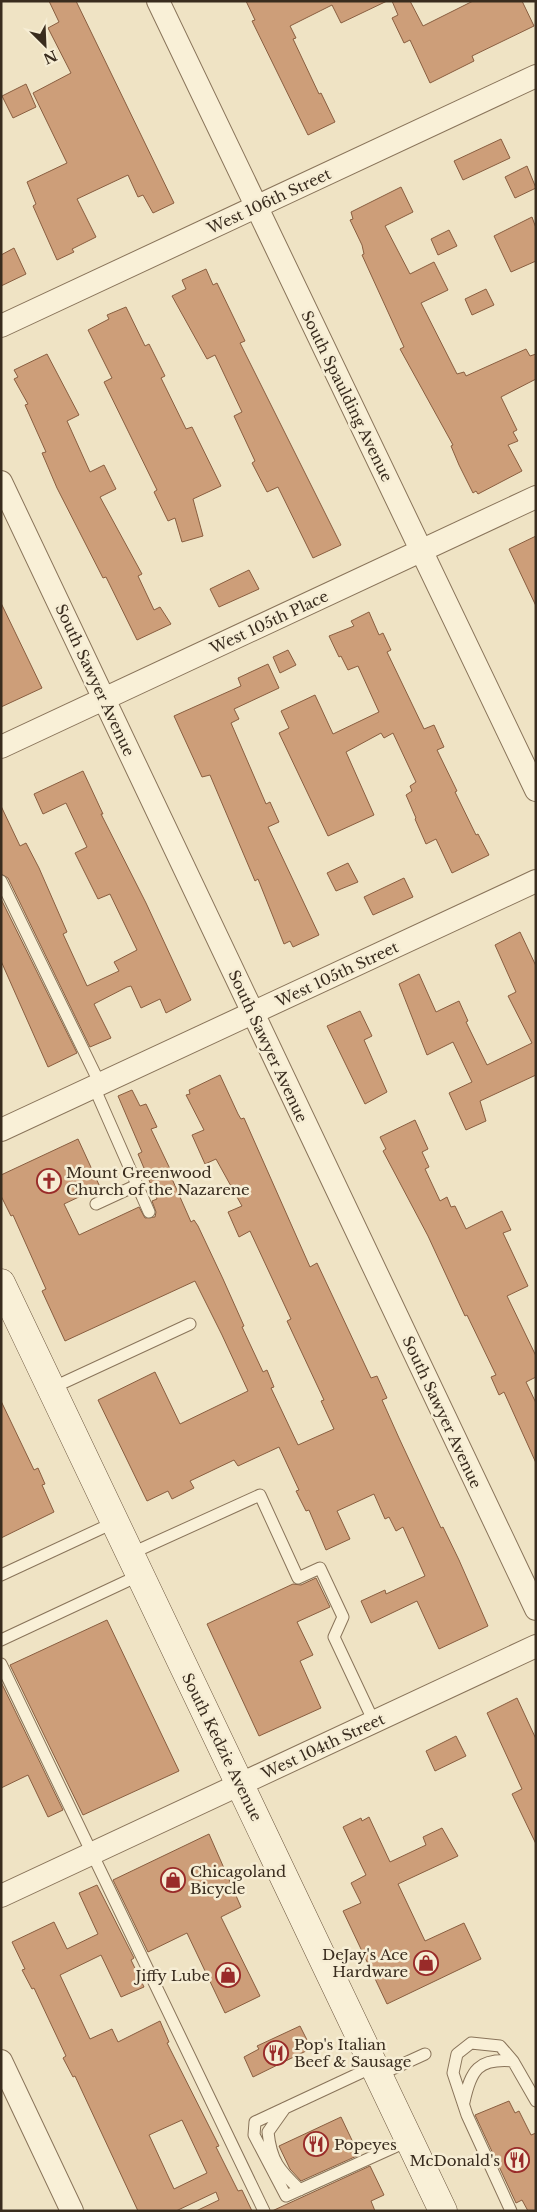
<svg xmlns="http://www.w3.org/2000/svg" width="537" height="2212" viewBox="0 0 537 2212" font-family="'Libre Baskerville',serif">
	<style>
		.building { fill: #cd9e79; stroke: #895e40; fill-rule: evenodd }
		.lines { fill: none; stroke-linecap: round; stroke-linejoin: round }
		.service-casing { stroke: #89745a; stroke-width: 13 }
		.minor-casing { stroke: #89745a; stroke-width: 24 }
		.secondary-casing { stroke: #6b553d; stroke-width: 29 }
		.service { stroke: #f9f0d7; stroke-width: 11 }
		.minor { stroke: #f9f0d7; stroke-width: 22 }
		.secondary { stroke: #f9f0d7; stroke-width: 28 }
		.labels { text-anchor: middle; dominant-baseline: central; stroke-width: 5; stroke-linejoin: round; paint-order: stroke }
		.street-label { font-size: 15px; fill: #392c1e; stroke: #f6edd4 }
		.poi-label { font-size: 15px; fill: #392c1e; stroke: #f6edd4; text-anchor: start }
	</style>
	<rect width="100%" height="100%" fill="#efe3c4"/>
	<path class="building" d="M49,1H76L174,203L153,213L143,195L138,197L128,175L77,199L96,237L72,249L74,252L57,260L33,206L36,204L27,182L67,163L33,93L71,73L48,28L59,22Z
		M246,1H387L341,23L332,5L290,26L296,38L293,39L319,94L321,93L335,122L308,135L252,21L255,20Z
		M392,1H410L423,26L473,1H522L534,26L472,56L474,61L430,83L410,40L404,43L392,18L398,15Z
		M26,84L36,107L13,118L2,96Z
		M501,139L510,158L463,180L454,161Z
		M527,166L536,188L515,198L505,177Z
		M401,187L413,212L385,226L410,274L434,262L448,290L421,303L457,374L464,372L466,376L526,349L530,356L536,354V379L501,397L517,430L513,432L518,441L508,445L522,471L478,494L476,491L473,493L459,465L451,446L453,445L400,349L404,347L362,255L364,254L362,245L350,220L353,219L351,212Z
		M532,217L536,228V261L511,272L494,236Z
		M449,230L457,246L438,255L431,239Z
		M14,248L26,274L1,286V255Z
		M206,269L213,285L217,283L245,341L240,343L341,545L313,558L278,487L267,492L252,463L255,461L234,416L242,412L215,355L207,359L172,296L186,289L182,280Z
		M486,289L494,305L472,315L465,299Z
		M126,307L145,346L149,344L165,376L161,378L186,429L192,427L221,486L193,499L203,536L182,542L175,518L168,521L154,492L157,490L104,382L112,378L88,330L109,319L107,315Z
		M47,354L79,415L67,421L90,472L104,465L116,489L100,497L142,574L138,576L154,610L160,607L171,624L137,640L106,577L103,578L57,488L42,453L46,452L25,405L28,404L14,379L18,377L14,370Z
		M536,536V606L509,549Z
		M249,570L259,589L219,607L210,589Z
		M1,603L42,688L1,707Z
		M369,612L379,635L383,633L391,650L387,652L424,729L434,725L444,747L437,750L457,791L455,792L476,835L478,834L489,855L452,873L436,839L426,844L415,819L416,818L406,795L412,791L410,786L416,782L393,733L384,738L381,733L346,752L374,815L328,836L279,733L289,728L281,711L315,695L333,734L379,712L358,666L348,670L341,656L339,657L329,636L354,626L351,621Z
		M288,650L296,665L280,673L273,657Z
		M268,664L279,688L234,709L239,719L231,723L266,804L270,802L279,822L268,827L319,935L293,947L290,941L284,944L258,879L255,881L210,775L202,777L174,716L241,686L238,678Z
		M83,771L103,814H101L146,903L191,1000L166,1013L160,999L141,1008L131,986L127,987L94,1004L111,1038L90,1047L8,878L1,874V806L20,846L26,843L39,868L67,932L63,934L87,986L119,971L114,962L137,950L110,894L98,899L75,853L87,847L66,803L43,814L34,794Z
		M348,863L358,882L336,891L327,873Z
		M404,878L413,897L373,915L364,897Z
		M1,899L77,1053L48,1067L1,961Z
		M520,932L536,966V1075L480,1101L486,1121L466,1130L449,1093L472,1082L453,1042L427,1055L399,984L419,974L436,1012L459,1001L468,1021L466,1022L487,1065L532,1043L508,996L516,992L495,945Z
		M360,1011L372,1036L364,1040L387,1092L365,1104L327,1026Z
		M220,1075L238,1114L241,1119L244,1118L310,1267L317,1263L371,1378L377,1376L387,1398L382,1400L399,1438L441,1528L443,1527L459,1560L488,1626L439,1649L417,1601L371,1623L361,1601L385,1590L386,1594L425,1576L403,1527L396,1531L389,1517L385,1519L374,1494L337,1511L350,1539L326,1550L309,1510L306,1511L296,1491L299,1490L279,1447L238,1466L234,1460L190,1481L194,1488L172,1499L168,1491L147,1501L98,1400L155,1372L180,1424L248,1391L222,1335L195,1281L65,1341L42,1291L46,1289L13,1215L11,1216L1,1196V1175L78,1139L100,1187L64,1204L79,1235L139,1207L145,1218L155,1217L156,1212L152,1201L157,1199L138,1154L142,1152L118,1096L132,1090L140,1106L146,1104L157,1127L151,1129L171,1171L169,1172L191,1222L194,1220L198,1226L223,1279L244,1326L242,1327L263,1372L267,1370L274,1387L271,1388L298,1445L334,1429L321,1401L324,1400L287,1321L291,1319L250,1231L239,1237L228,1212L242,1206L216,1159L205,1164L192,1135L204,1130L186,1095L190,1094L189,1090Z
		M415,1120L428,1149L422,1152L429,1167L425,1169L440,1201L447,1197L451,1207L455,1206L466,1229L502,1211L511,1230L503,1233L528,1286L507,1296L536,1356V1377L526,1382L536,1403V1463L504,1392L499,1395L491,1377L496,1375L467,1315L465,1316L428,1236L383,1151L386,1149L380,1137Z
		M1,1401L34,1470L38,1468L45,1484L42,1485L54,1512L1,1538Z
		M316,1578L330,1607L297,1622L313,1655L300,1661L321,1708L259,1736L207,1624L293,1584L301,1585Z
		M107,1620L179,1771L83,1815L10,1665Z
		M1,1682L63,1810L48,1817L28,1775L1,1788Z
		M517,1698L536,1739V1844L512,1794L522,1789L487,1713Z
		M456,1736L466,1756L435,1771L426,1751Z
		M369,1817L390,1862L426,1845L423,1837L442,1828L458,1856L398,1884L425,1941L464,1923L481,1959L387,2004L343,1911L361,1903L351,1883L366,1875L343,1827L361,1818L362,1821Z
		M209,1834L241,1907L221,1917L260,1996L225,2013L187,1933L148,1952L113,1880Z
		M97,1885L134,1958L131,1960L144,1987L121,1997L101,1955L60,1975L90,2039L112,2029L118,2042L160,2021L169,2042L167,2043L219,2146L216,2147L238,2191L242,2190L252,2211H196L219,2200L216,2192L176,2211H138L75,2076L73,2077L63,2058L66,2056L34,1988L32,1989L22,1970L25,1969L12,1942L54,1922L67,1949L98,1934L79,1893ZM182,2120L207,2173L174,2189L149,2135Z
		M300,2026L310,2046L307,2047L308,2050L253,2077L244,2057L259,2049L257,2046Z
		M509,2101L515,2113L519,2111L531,2135L536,2133V2211H528L522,2200L516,2203L475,2115Z
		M341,2117L359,2155L301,2181L290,2169L279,2146Z
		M370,2166L384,2195L371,2201L375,2211H272Z"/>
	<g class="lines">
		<defs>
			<path id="service" d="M1,881L100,1084
				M94,1087L149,1212
				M96,1204L137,1185
				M52,1388L190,1324
				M130,1554L260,1495L298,1578L320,1568L343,1617L334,1637L374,1722
				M1,1575L115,1522
				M1,1640L140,1575
				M1,1664L264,2211
				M375,2066L255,2122L254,2135L286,2196L410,2140
				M379,2075L425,2054
				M464,2102C471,2070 478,2058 513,2061
				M285,2108L268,2132C271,2161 279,2170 300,2190
				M511,2211L467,2115L453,2073L457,2054L471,2043L500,2046L513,2061L536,2101"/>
			<path id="minor" d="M158,1L536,790
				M1,326L536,76
				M1,482L536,1609
				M1,747L536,497
				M1,1130L536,881
				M1,1896L536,1646
				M1,2061L72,2211"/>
			<path id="secondary" d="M1,1283L443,2211"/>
		</defs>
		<use href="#service" class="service-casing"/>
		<use href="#minor" class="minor-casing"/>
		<use href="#secondary" class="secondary-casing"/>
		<use href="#service" class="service"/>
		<use href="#minor" class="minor"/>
		<use href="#secondary" class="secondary"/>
	</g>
	<defs>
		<symbol id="church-ring" viewBox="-11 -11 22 22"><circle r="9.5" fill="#f6edd4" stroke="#992b29" stroke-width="1.5"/><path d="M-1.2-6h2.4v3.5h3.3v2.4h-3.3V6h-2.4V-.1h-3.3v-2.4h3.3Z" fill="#992b29"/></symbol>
		<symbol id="shop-ring" viewBox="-11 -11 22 22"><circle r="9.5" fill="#f6edd4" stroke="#992b29" stroke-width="1.5"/><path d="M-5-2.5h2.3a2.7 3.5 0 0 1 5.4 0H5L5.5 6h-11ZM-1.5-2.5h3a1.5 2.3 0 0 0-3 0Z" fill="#992b29"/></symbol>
		<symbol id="restaurant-ring" viewBox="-11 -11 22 22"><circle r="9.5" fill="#f6edd4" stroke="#992b29" stroke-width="1.5"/><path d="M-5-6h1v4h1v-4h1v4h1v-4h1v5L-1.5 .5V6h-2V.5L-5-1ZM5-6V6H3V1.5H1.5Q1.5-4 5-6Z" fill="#992b29"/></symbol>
	</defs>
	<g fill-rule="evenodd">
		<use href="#church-ring" x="35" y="1167" width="28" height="28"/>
		<use href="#shop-ring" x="159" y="1866" width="28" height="28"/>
		<use href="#shop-ring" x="412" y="1949" width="28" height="28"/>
		<use href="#shop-ring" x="214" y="1961" width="28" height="28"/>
		<use href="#restaurant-ring" x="262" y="2039" width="28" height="28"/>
		<use href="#restaurant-ring" x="302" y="2130" width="28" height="28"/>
		<use href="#restaurant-ring" x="503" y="2146" width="28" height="28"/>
	</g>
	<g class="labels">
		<g class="street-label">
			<text transform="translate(269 201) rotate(-25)">West 106th Street</text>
			<text transform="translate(347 396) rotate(64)">South Spaulding Avenue</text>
			<text transform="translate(269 622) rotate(-25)">West 105th Place</text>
			<text transform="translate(95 680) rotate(65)">South Sawyer Avenue</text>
			<text transform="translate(337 974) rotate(-25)">West 105th Street</text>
			<text transform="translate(268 1046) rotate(65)">South Sawyer Avenue</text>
			<text transform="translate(442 1412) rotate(65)">South Sawyer Avenue</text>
			<text transform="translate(323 1746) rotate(-25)">West 104th Street</text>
			<text transform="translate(222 1747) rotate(64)">South Kedzie Avenue</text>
		</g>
		<g class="poi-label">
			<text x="66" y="1172">Mount Greenwood<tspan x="66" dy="17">Church of the Nazarene</tspan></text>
			<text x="190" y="1871">Chicagoland<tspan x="190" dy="17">Bicycle</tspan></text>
			<text x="408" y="1954" text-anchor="end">DeJay's Ace<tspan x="408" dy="17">Hardware</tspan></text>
			<text x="210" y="1975" text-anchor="end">Jiffy Lube</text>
			<text x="294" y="2044">Pop's Italian<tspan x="294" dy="17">Beef &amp; Sausage</tspan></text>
			<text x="334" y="2144">Popeyes</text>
			<text x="500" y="2160" text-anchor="end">McDonald's</text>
		</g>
	</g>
	<rect width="537" height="2212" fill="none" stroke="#392c1e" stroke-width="5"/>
	<g transform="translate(45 45) rotate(156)" stroke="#f6edd4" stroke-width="4" paint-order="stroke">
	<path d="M0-4L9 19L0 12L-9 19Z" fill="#392c1e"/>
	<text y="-8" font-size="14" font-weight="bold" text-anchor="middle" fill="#392c1e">N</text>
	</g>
</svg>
